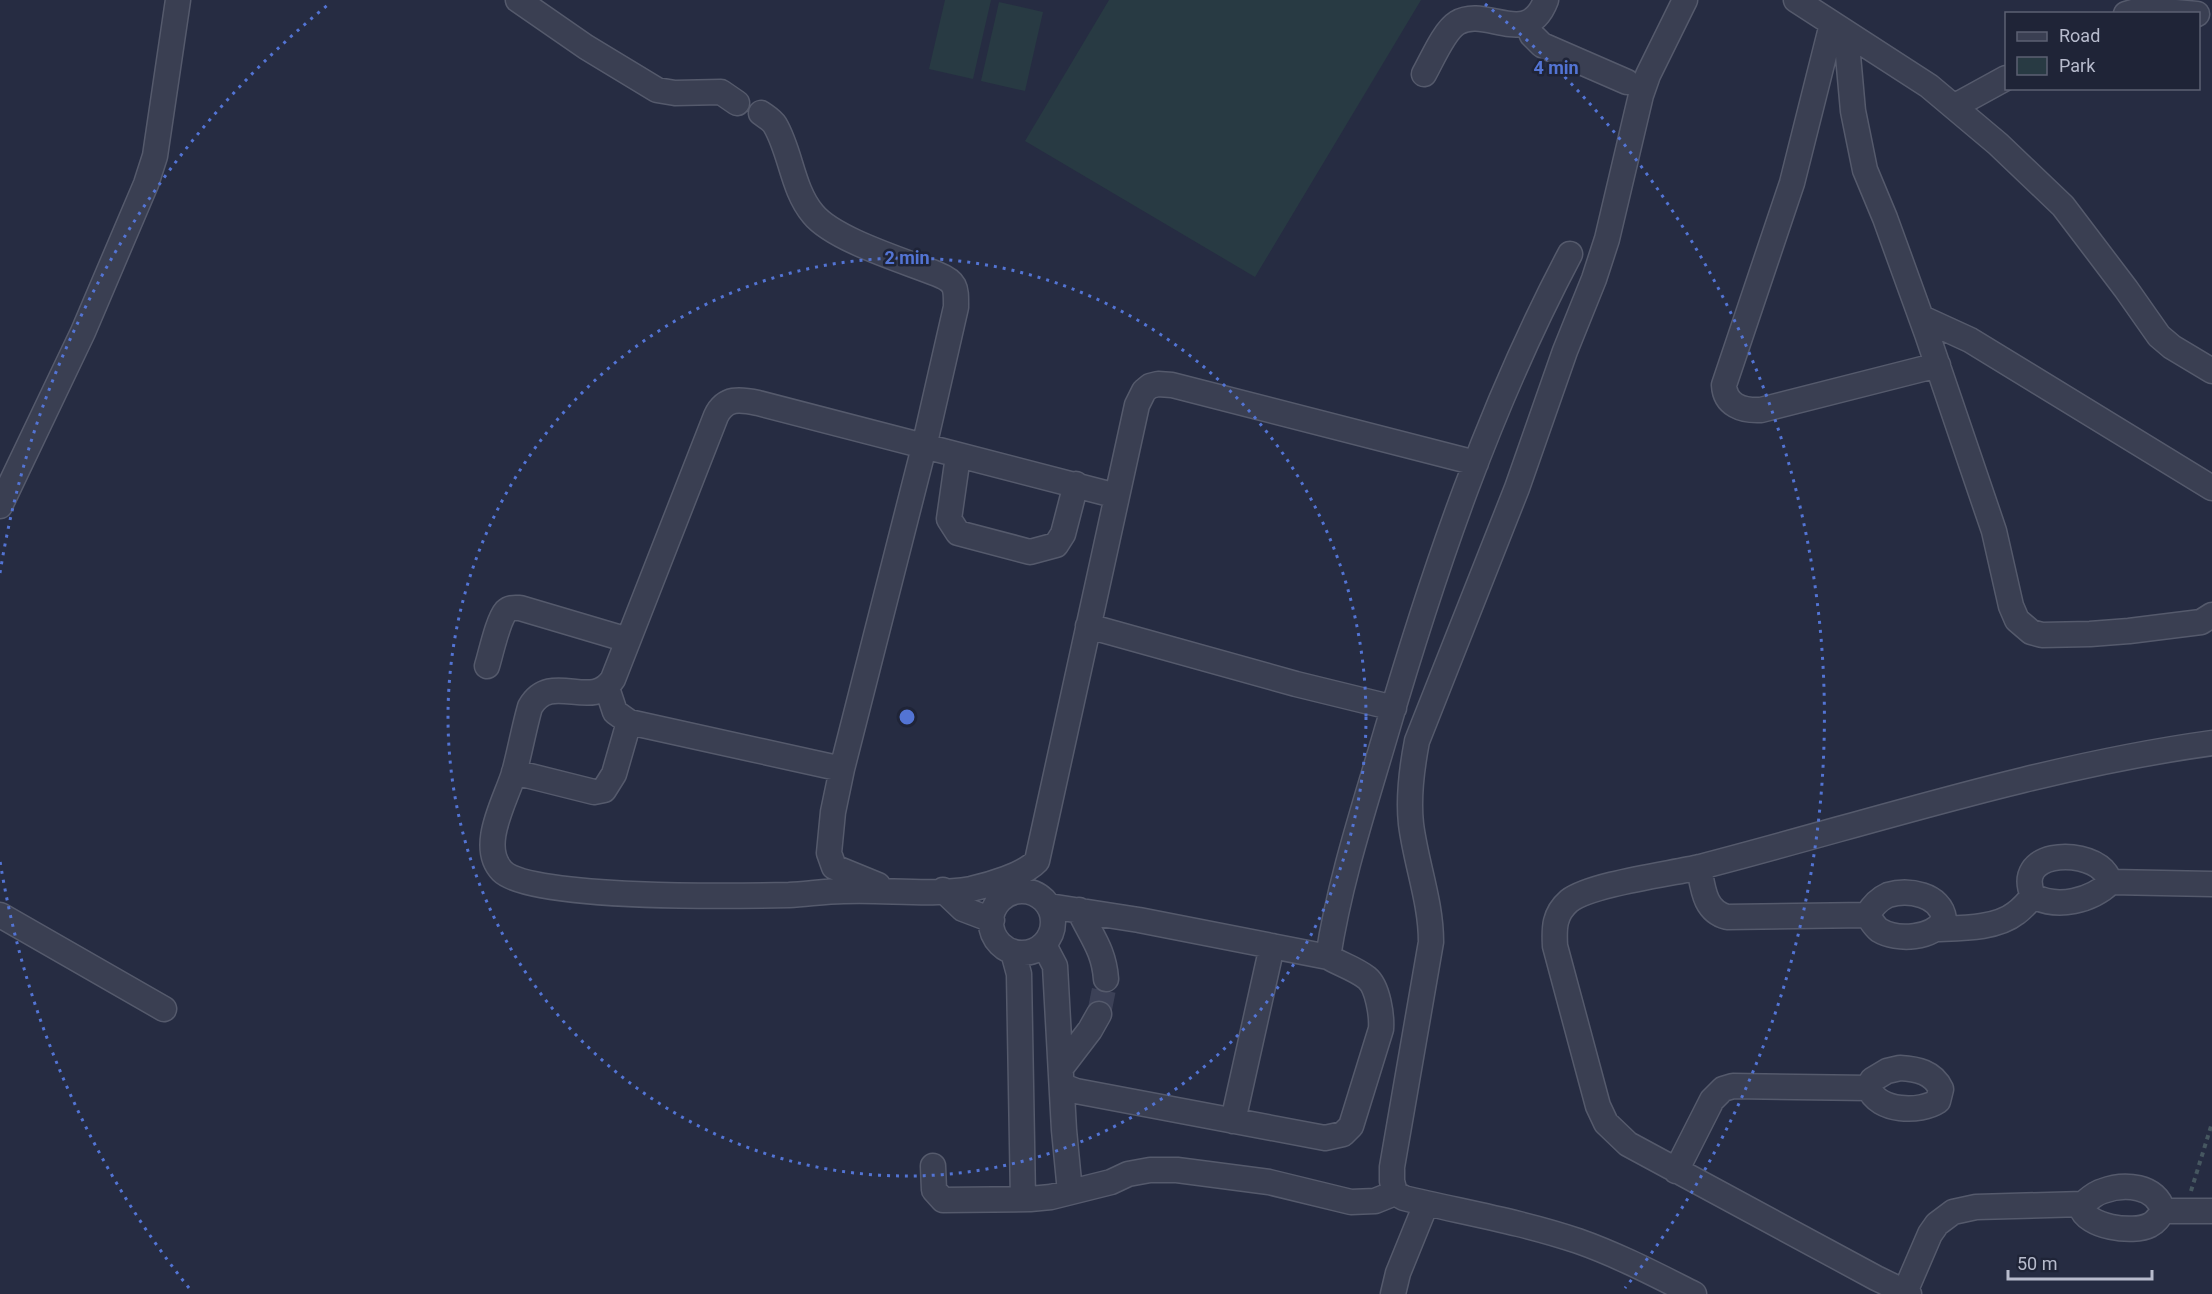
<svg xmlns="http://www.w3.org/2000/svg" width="2212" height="1294" viewBox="0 0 2212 1294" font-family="Roboto,sans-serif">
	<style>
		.green { fill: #283a43 }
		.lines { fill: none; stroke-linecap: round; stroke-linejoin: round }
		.minor-tunnel { stroke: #3c4157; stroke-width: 24; stroke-dasharray: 24 12; stroke-linecap: butt }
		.minor-casing { stroke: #555a6c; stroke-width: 27 }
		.path { stroke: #465760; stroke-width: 4; stroke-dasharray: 4.5 4.5; stroke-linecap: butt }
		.minor { stroke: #3a3f52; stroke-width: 24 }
		.ring { fill: none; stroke: #5374d4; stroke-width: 3; stroke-dasharray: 3 6 }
		.centre { fill: #5374d4; stroke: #1f2437; stroke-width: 3 }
		.ring-label { font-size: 18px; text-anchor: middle; font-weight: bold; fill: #5374d4; stroke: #1f2437; stroke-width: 5; stroke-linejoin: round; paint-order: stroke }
	</style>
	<rect width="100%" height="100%" fill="#262c42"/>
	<path class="green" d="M945,0H991L973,79L929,69Z
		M1109,0H1421L1255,277L1025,141Z
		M999,2L1043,12L1025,91L981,81Z"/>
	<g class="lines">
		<path class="minor-tunnel" d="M1099,1014L1106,979"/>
		<defs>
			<path id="minor" d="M518,0L586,47L657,90L675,93L721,92L737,103
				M1685,0L1648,75L1641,95L1607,239L1594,279L1565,351L1517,488L1417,741C1412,767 1408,797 1411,824C1416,864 1431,901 1431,942L1392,1167V1181L1395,1193L1404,1198C1462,1212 1522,1222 1578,1241C1618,1255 1656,1275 1694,1294
				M1796,0L1929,86L1998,144L2063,206L2126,289L2159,336L2172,347L2212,371
				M2126,14L2143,9L2197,14
				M1527,23L1532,35L1542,45L1627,82
				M1832,24L1792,183L1724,385C1725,405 1742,411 1761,410L1938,365
				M1846,33L1853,111L1865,170L1885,218L1927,334L1994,531L2011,606L2017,620L2031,632L2042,635L2090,634L2129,631L2201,622L2212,615
				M1424,74C1432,60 1444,31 1457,23C1486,5 1527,50 1546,0
				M1955,106L2006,78
				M761,113C765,116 772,120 775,125C791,152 792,189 813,214C834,240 905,261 937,274C957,282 956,288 956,307L924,447L842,769L833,812L829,853L834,867L878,885
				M1922,318L1970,340L2212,488
				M958,456L949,519L958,533L1030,552L1056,545L1063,534L1076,484
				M1117,496L758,403C740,399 725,397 716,416L613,679C592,712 551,670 530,707C524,728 520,751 514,773C506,800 478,846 502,871C530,900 742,896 789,895C808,894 826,891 844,891C885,889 930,896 971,889C989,885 1024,875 1037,861L1137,405L1144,391L1150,386L1158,384L1172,385L1476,463
				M0,506L83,332L146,184L155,156L178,0
				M1088,626L1296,684L1394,708
				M487,666C491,653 498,620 506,611C510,607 515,608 520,608L628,640
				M607,688L615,712L629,722L842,769
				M514,772L594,792L604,790L614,774L629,722
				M1699,867C1703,888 1704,911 1727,917L1867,915C1872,907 1879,899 1888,895C1908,889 1941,894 1944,919C1934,939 1897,941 1879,930C1874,926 1871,920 1867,915
				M2111,882C2091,901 2058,909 2033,896C2014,852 2081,848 2103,870C2107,874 2109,879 2111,882L2212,884
				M943,890L963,909L992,920
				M991 922a31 31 0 1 1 62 0a31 31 0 1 1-62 0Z
				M1049,906L1139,920L1328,957
				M1079,910C1091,936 1104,950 1106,979
				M0,915L164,1009
				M1936,929C1960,928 1996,929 2016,913C2022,909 2028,902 2033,896
				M1044,945L1055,966L1064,1130L1070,1192
				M1013,952L1019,974L1023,1199
				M1061,1068L1090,1030L1099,1014
				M1900,1068C1917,1069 1933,1072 1941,1089L1938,1101C1920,1113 1878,1112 1869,1088L1872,1080L1887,1071Z
				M1063,1086L1076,1091L1325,1138L1343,1134L1351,1126L1381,1029C1382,1016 1378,987 1367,978C1356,969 1340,964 1328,957C1340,880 1364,808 1386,733C1434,569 1490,405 1570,254
				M1233,1121L1272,946
				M933,1166L934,1190L943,1200L1030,1199L1051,1197L1111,1182L1128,1174L1150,1170H1177L1269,1182L1351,1202L1375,1201L1395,1193
				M1676,1171L1712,1100L1723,1089L1733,1086L1869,1088
				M2163,1211H2212
				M1905,1292L1930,1234L1937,1224L1953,1212L1976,1207L2083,1204C2089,1199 2095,1193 2103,1191C2124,1183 2157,1185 2163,1211C2159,1217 2156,1222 2150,1225C2133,1234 2086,1227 2081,1207L2083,1204
				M1393,1294L1398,1273L1426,1204
				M1909,1294L1876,1278L1628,1144L1606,1123L1598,1106L1555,946C1554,928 1554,914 1569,901C1591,884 1670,874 1700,867C1870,823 2038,767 2212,743"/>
		</defs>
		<use href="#minor" class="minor-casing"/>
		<path class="path" d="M2191,1191L2212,1123"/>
		<use href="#minor" class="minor"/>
	</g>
	<g class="ring">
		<circle cx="907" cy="717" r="459"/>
		<path d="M189 1288A918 918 0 0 1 0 861M0 573A918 918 0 0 1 329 4M1485 4A918 918 0 0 1 1625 1288"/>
	</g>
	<circle cx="907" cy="717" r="9" class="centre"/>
	<g class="ring-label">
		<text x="1556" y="74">4 min</text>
		<text x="907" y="264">2 min</text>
	</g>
	<rect x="2005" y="12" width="195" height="78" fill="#1f2437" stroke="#5c6073" stroke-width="1.5"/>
	<rect x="2017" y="32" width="30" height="9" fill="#3a3f52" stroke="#5c6073" stroke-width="1.5"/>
	<text x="2059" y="42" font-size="18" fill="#b7bbcc">Road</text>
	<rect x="2017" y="57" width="30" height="18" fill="#283a43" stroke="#5c6073" stroke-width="1.5"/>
	<text x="2059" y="72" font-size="18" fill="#b7bbcc">Park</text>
	<path d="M2008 1270v9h144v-9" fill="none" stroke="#b7bbcc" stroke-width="3"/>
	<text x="2017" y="1270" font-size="18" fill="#b7bbcc" stroke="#1f2437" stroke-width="4.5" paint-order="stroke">50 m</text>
</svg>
